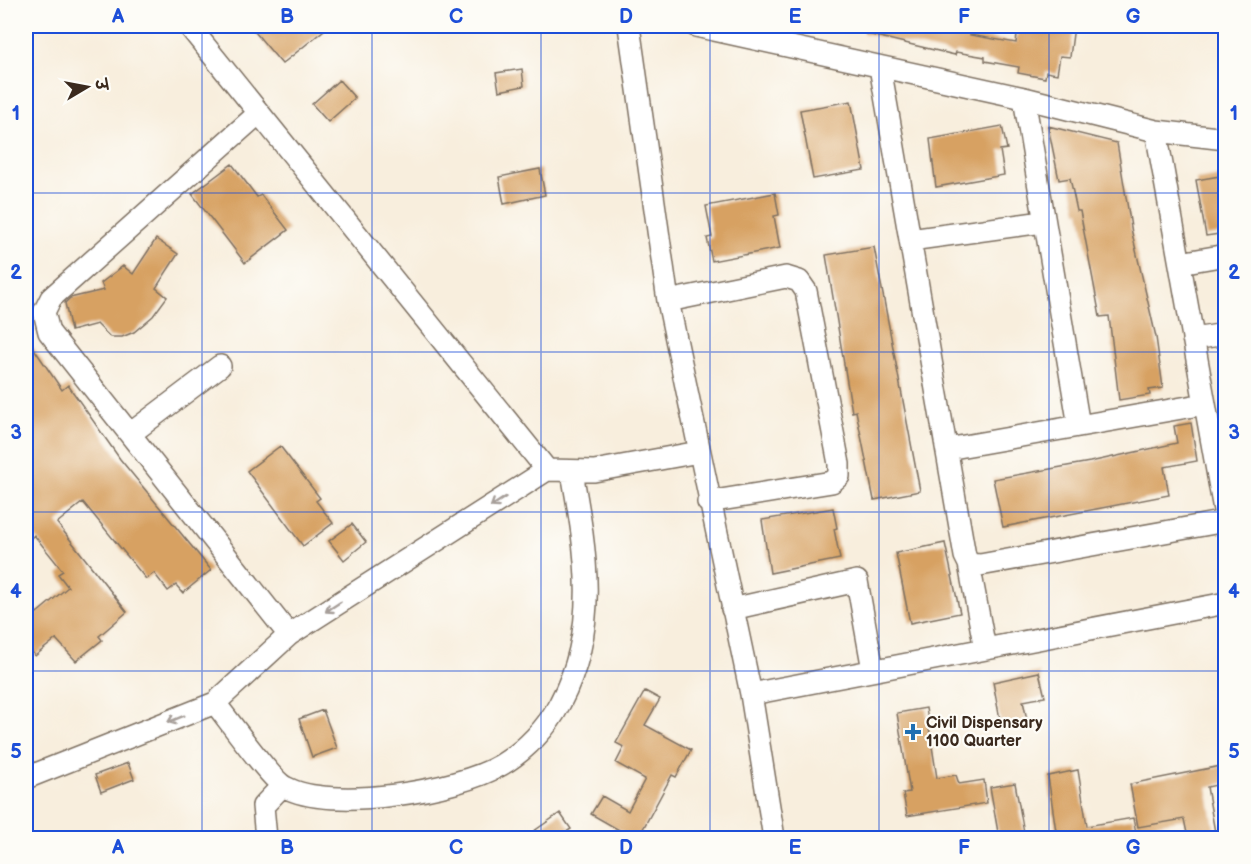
<svg xmlns="http://www.w3.org/2000/svg" width="1251" height="864" viewBox="0 0 1251 864" font-family="'Balsamiq Sans','Playpen Sans Deva',sans-serif">
	<style>
		.building { fill: #d7a162 }
		.lines { fill: none; stroke-linecap: round; stroke-linejoin: round }
		.minor-casing { stroke: #7d6f61; stroke-width: 24 }
		.minor { stroke: #fff; stroke-width: 21 }
		.oneway { stroke: #a79f9a }
		.grid { fill: none; stroke: #1d4ed8; stroke-width: 1.5; stroke-opacity: 0.55 }
		.poi-dot { fill: #1f6fb2; stroke: #fdfcf7; stroke-width: 2 }
		.labels { text-anchor: middle; dominant-baseline: central; stroke-width: 4.5; stroke-linejoin: round; paint-order: stroke }
		.poi-label { font-size: 16px; font-weight: bold; fill: #3b2a1e; stroke: #fdfcf7; text-anchor: start }
		.neatline { fill: none; stroke: #1d4ed8; stroke-width: 2 }
		.grid-label { font-size: 20px; text-anchor: middle; font-weight: bold; fill: #1d4ed8 }
	</style>
	<rect width="100%" height="100%" fill="#fdfcf7"/>
	<filter id="ink" filterUnits="userSpaceOnUse"><feTurbulence type="fractalNoise" baseFrequency=".0167" numOctaves="2"/><feDisplacementMap in="SourceGraphic" scale="12" xChannelSelector="R" yChannelSelector="G"/><feConvolveMatrix kernelMatrix="1 2 1 2 8 2 1 2 1" color-interpolation-filters="sRGB"/></filter>
	<filter id="wash" filterUnits="userSpaceOnUse"><feTurbulence type="fractalNoise" baseFrequency=".008" numOctaves="4" result="noise"/><feDisplacementMap in="SourceGraphic" scale="24" xChannelSelector="R" yChannelSelector="G"/><feGaussianBlur stdDeviation="1.35" result="paint"/><feColorMatrix in="noise" values="0 0 0 0 0 0 0 0 0 0 0 0 0 0 0 0 0 1.4 0 .05"/><feComposite in="paint" operator="in"/></filter>
	<g filter="url(#wash)">
		<rect width="100%" height="100%" fill="#f8eedd"/>
		<g id="blocks">
			<path class="building" d="M250,26H329L282,64Z
				M864,26H972L970,35L1016,43L1018,26H1074L1070,57L1060,56L1057,74L1046,72L1045,78L1018,73L1019,67L985,61V57L956,52L955,55L863,33Z
				M522,69L524,86L499,91L496,73Z
				M339,80L355,98L328,122L312,104Z
				M851,101L864,170L813,179L800,110Z
				M1002,126L1007,149L1000,150L1004,175L936,187L930,139Z
				M1048,126L1117,143L1132,233L1156,337L1163,388L1149,390L1150,395L1119,400L1109,316L1100,317L1080,211H1077L1070,178L1059,180Z
				M232,164L257,197L261,195L288,230L245,263L192,194Z
				M540,169L545,195L504,204L499,177Z
				M1226,175V233L1206,236L1196,180Z
				M775,193L779,215L774,216L780,248L712,261L707,238L712,237L706,206Z
				M156,239L178,254L156,288L167,297L153,316L134,332L122,337H110L97,324L71,331L65,303L70,298L104,290L101,283L123,266L133,274Z
				M874,247L920,491L874,500L856,411L852,412L826,255Z
				M26,337L62,390L68,385L120,459L211,570L183,593L176,585L168,591L154,573L146,579L83,502L57,523L127,612L99,636L102,640L76,661L56,639L35,656L26,644V599L37,613L68,587L58,574L63,571L34,535L26,543Z
				M1191,423L1197,461L1164,467L1169,495L1003,527L993,479L1090,462L1177,443L1174,426Z
				M280,446L320,498L316,501L333,523L303,546L247,471Z
				M833,508L837,528L834,529L840,559L770,573L762,520Z
				M352,524L366,542L344,560L329,541Z
				M945,543L960,613L910,623L896,553Z
				M1039,672L1045,697L1023,701L1027,720L1001,725L993,682Z
				M645,691L660,699L645,725L691,750L676,777L672,775L638,838H633L591,814L602,796L628,811L645,779L616,763L624,747L616,743Z
				M926,708L937,778L956,775L959,784L984,780L987,803L907,816L903,793L910,792L897,713Z
				M323,710L337,748L312,757L299,719Z
				M128,763L134,779L101,792L95,775Z
				M1226,765V783L1207,787L1216,838H1188L1184,819L1138,827L1130,784Z
				M1078,770L1087,826L1133,818L1137,838H1057L1048,776Z
				M1015,783L1025,838H999L990,787Z
				M560,813L571,829L557,838H524Z"/>
		</g>
	</g>
	<g filter="url(#ink)">
		<use href="#blocks" fill-opacity="0" stroke="#7d6f61" stroke-width="1.5"/>
		<g class="lines">
			<defs>
				<path id="minor" d="M189,26L547,470L594,471L699,452
					M629,26L668,301L751,694L774,838
					M696,26L1024,98L1156,131L1226,139
					M880,67L965,556L969,564L980,565L1226,521L1156,131
					M1024,98L1079,426
					M259,113L51,298L44,312L49,332L289,635
					M910,240L1043,222
					M1180,263L1226,255
					M668,301L786,277L799,281L806,291L839,464V476L832,482L708,502
					M1193,339L1226,334
					M130,434L220,366
					M947,449L1205,404
					M969,564L985,649
					M732,609L857,581L873,670
					M751,694L1226,603
					M215,703C227,718 272,781 285,787C331,812 457,791 501,765C525,751 548,727 560,703C600,628 586,551 572,472
					M26,778L215,703L289,635L547,470
					M266,838L263,806L282,786"/>
			</defs>
			<use href="#minor" class="minor-casing"/>
			<use href="#minor" class="minor"/>
		</g>
		<defs><path id="oneway-shaft" d="M-6 0H5M1.5-3L5.5 0L1.5 3" fill="none" stroke-width="1.6" stroke-linecap="round" stroke-linejoin="round" transform="scale(1.5)"/></defs>
		<g class="oneway">
			<use href="#oneway-shaft" transform="translate(498 502) rotate(147)"/>
			<use href="#oneway-shaft" transform="translate(333 607) rotate(147)"/>
			<use href="#oneway-shaft" transform="translate(176 719) rotate(158)"/>
		</g>
	</g>
	<path class="grid" d="M202,26V838M372,26V838M541,26V838M710,26V838M879,26V838M1049,26V838M26,193H1226M26,352H1226M26,512H1226M26,671H1226"/>
	<path class="poi-dot" d="M910 723h6v6h6v6h-6v6h-6v-6h-6v-6h6z"/>
	<g class="labels">
		<g class="poi-label">
			<text x="926" y="723">Civil Dispensary<tspan x="926" dy="18">1100 Quarter</tspan></text>
		</g>
	</g>
	<rect width="1251" height="864" fill="none" stroke="#fdfcf7" stroke-width="66"/>
	<g transform="translate(87 87) rotate(80)" stroke="#fdfcf7" stroke-width="4.5" paint-order="stroke">
	<path d="M0-4.5L10 22L0 15L-10 22Z" fill="#3b2a1e"/>
	<text y="-9" font-size="16" font-weight="bold" text-anchor="middle" fill="#3b2a1e">उ</text>
	</g>
	<rect x="33" y="33" width="1185" height="798" class="neatline"/>
	<g class="grid-label">
		<text x="118" y="23">A</text>
		<text x="287" y="23">B</text>
		<text x="456" y="23">C</text>
		<text x="626" y="23">D</text>
		<text x="795" y="23">E</text>
		<text x="964" y="23">F</text>
		<text x="1133" y="23">G</text>
		<text x="16" y="120">1</text>
		<text x="1234" y="120">1</text>
		<text x="16" y="279">2</text>
		<text x="1234" y="279">2</text>
		<text x="16" y="439">3</text>
		<text x="1234" y="439">3</text>
		<text x="16" y="598">4</text>
		<text x="1234" y="598">4</text>
		<text x="16" y="758">5</text>
		<text x="1234" y="758">5</text>
		<text x="118" y="854">A</text>
		<text x="287" y="854">B</text>
		<text x="456" y="854">C</text>
		<text x="626" y="854">D</text>
		<text x="795" y="854">E</text>
		<text x="964" y="854">F</text>
		<text x="1133" y="854">G</text>
	</g>
</svg>
